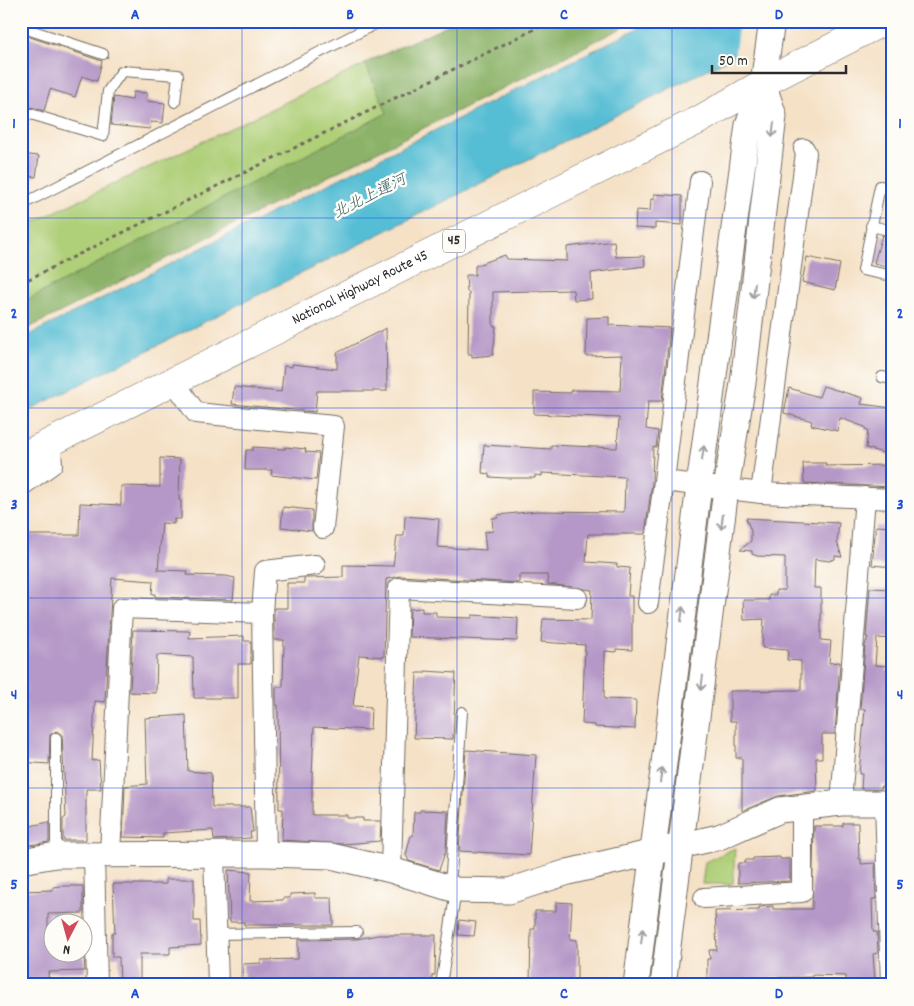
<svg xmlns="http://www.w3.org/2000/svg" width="914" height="1006" viewBox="0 0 914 1006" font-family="Dekko,'Klee One',sans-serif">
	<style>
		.green { fill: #afcf78; stroke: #6d7d52 }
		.forest { fill: #8bb268; stroke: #5b6e4a }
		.water { fill: #57bed4; stroke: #417480 }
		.pier { fill: #f5e1c6 }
		.building { fill: #b598c7 }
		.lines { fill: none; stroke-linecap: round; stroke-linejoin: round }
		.service-casing { stroke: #726b61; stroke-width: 12 }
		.minor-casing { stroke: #726b61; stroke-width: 22 }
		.tertiary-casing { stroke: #726b61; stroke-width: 27 }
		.trunk-casing { stroke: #726b61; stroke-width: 29 }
		.path { stroke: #726b61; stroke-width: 3; stroke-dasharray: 4 4; stroke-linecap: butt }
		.service { stroke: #fff; stroke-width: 10 }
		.minor { stroke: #fff; stroke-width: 20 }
		.tertiary { stroke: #fff; stroke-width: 25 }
		.trunk { stroke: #fff; stroke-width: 28 }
		.oneway { stroke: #a0a0a0 }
		.grid { fill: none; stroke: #1d4ed8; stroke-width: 1; stroke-opacity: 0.55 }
		.labels { text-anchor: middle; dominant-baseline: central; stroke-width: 5; stroke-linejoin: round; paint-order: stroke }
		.shield { fill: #fdfcf7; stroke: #6a6a68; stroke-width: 1 }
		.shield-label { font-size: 14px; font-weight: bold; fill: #2b2b2b }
		.street-label { font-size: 15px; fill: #2b2b2b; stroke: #fdfcf7 }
		.water-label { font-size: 16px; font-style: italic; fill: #3a5e66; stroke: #fdfcf7 }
		.neatline { fill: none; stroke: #1d4ed8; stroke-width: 2 }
		.grid-label { font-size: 16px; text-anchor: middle; font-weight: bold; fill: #1d4ed8 }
	</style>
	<rect width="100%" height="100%" fill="#fdfcf7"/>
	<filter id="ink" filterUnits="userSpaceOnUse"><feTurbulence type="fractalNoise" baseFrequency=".02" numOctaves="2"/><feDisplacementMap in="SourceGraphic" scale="10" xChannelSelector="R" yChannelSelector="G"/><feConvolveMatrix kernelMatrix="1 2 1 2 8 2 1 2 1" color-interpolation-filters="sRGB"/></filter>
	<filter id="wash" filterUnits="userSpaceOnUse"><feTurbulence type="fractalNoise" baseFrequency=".0096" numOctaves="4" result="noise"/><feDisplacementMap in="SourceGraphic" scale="20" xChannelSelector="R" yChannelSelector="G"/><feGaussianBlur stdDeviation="1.12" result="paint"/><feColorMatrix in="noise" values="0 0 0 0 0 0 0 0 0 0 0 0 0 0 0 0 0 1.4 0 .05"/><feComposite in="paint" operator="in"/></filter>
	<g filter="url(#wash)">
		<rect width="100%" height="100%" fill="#f5e1c6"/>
		<path class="green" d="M456,21H582L21,306V228Z
			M735,848L733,884H702L705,862Z"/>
		<path class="forest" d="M456,21H635L21,332V303L387,113L365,63Z"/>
		<path class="water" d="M652,21H804L21,414V339Z"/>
		<path class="pier" d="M739,21H807L734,59Z"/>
		<g id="blocks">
			<path class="building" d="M21,34L102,61L97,81L82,76L75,97L50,89L44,111L21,104Z
				M133,92L147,93L146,101L165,103L163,123L151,122L150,129L111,125L114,97L132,100Z
				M21,154L39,156L36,177L21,175Z
				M654,194L682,196V225L655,223V229L635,228L636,210L650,211L651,199H654Z
				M882,235L893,238V268L874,263Z
				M614,241L616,257L644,256L645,266L591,273L592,299L574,300L573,290L493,292V326H496L493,355L472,357V354H468L469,292H467L466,275H475V266L505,255L507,259L567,261V247Z
				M807,257L840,264L835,290L802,282Z
				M609,317V325L670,328L662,401H648L646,429L658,431L656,447H653L652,483L645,534H588L586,562L617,564V567L630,568L628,596H632V650L616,649V652L605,651L604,699L636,700L635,729L595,727V725L582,724L585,645L541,642L543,619L591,620L592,590L548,584L547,575H519V583L400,576L386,579L384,657L359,655L353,706L371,707L370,730L314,727L312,778V815H347V818H363V821H381L380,841L343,844L282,840L283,809H279L278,705H276V687H283L284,640H274V608H287V583H304V578H309L343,577V565L393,566L397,536H404L405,516L439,519L437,547L486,550L484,532L493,531L492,518H498V515L537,511L624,512L625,477L542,473V476L535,475V478H506L489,477V474L482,473L484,445L551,449V445L617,448L619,418L534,414V392L571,393V390L620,391L622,355L586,356L587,318Z
				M386,328L387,391H317L315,412L232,404L234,387L281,392L284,366L292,367V364L337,369V353Z
				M823,386L863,398L861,404L893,408V456L866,448L868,430L865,429V427L840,418L838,431L811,425L812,421L784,413L789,388L819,397Z
				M253,447L285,449V447L306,449L305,452L319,453L316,480L271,475L272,470H245L246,450H253Z
				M160,458L180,459L179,500L181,501V519H174V524L162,523L158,570L188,571L187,575L226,576L235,578L233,600L155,597V594H152L153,581L112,578L105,702L95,701L92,761L99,760L101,789H86V840H63V819L66,817L62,734L56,731L50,735L49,764L21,762V688H23L26,634H21V535H79L80,503L121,505V486L160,487Z
				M803,463H826L825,466L893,465V487L804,483Z
				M283,507L312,510V531L281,527Z
				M746,518L839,523L837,542L842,557L835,556V559L829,561L815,559L814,588H821V640L831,641L829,663L840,662L835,734H822V758H816L817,791L778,796L742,811V758H736V721H730V691L801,690V661L787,660L788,650L762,648L764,619L744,620L743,600H769V595H776V590H785V557L757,556L752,554V551L740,550L751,541V531Z
				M876,526L893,527V567L872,565Z
				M870,588L893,589V639L877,638L875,665L887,666V671H893V786L882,785L881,789H861L862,774H859L865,709H860L865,645L868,637H866Z
				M422,608V612H436V617L472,618V615L518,618L517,641L409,637L410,609Z
				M133,630L190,631L189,638L244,636V641H251V664H238V698H194L193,657L157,655L156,693L130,692Z
				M425,671L456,673L453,739L414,738L417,673H425Z
				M186,715L188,771L211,773L212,807H250L253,832H250L251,838L214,840L213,830L163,833V838L123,837L125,786L147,784L145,718Z
				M466,750L536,755L529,855L459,851Z
				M420,810L448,811L446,850L439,870L409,861L406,855L411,835L413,836L414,812H420Z
				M49,822V842L21,846V828Z
				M843,823H858L859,859H861V864L875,863L876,899H872L873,932H877L878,953L873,954L875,983L846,984V976L812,975V977L768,978V981H735V985H710V980H707V959H710L709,950H717L715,911L759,910V907L773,906V909H812L814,826H843Z
				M780,857V859H790V881L738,883V863H745V860H753V858Z
				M228,870L251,872L250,901L283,900V898H290V894L315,893V898H332L333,925H244V922H230Z
				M166,879H194V921H200L201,945L170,947V954H140V985H120L119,957H112V933H115L113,884H166Z
				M60,886H83V913L48,914V944H52V954H84L85,971L48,972L49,984L21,985V891L53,890V887Z
				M556,902L572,903L570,939L577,940V985H530L531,929H535V911H556Z
				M459,920L476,922L474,936L458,935Z
				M378,935H436L435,975H432V985H244L243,964L261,963V960L298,959V940L357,939Z"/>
		</g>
	</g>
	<g filter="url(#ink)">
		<use href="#blocks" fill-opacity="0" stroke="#726b61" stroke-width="1"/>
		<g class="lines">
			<defs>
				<path id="service" d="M21,27L103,54
					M21,111L103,136L108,91L122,71L178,75L175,102
					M893,188L880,186L863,270L893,276
					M21,205L381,21
					M871,226L893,231
					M882,377L893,379
					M56,854V738
					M450,888L462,712
					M215,934L357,932
					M441,985L456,890"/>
				<path id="minor" d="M700,181L664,481L761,493L893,499
					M173,380L196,413L334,426L323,528
					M21,486L52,464L50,442
					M761,493L806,153L804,149
					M648,603L664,481
					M841,803L865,497
					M885,803L891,985
					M94,854L97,985
					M110,854L122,608L262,613
					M214,854L218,985
					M266,854L262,613L265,571L315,565
					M391,870L399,588L577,598
					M704,898L802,892V806"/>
				<path id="tertiary" d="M21,861L56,855L266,854L331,856L391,870L456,890L509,891L568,872L719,837L780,810L841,803H893
					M636,985L699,486L748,125L763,83L772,21
					M663,985L726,489L743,383L774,116L763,83"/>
				<g id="trunk">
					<path id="s1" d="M21,457L699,120L763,83L884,21"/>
				</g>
			</defs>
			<use href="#service" class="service-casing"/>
			<use href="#minor" class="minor-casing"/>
			<use href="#tertiary" class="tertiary-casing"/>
			<use href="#trunk" class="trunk-casing"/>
			<path class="path" d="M21,283L551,21"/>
			<use href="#service" class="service"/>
			<use href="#minor" class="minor"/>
			<use href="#tertiary" class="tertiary"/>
			<use href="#trunk" class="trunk"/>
		</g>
		<defs><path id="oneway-shaft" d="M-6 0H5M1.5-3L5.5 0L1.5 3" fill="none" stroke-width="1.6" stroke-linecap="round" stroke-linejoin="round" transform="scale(1.25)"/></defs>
		<g class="oneway">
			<use href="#oneway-shaft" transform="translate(773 130) rotate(97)"/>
			<use href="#oneway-shaft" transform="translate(754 291) rotate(97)"/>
			<use href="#oneway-shaft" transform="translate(703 453) rotate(-82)"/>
			<use href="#oneway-shaft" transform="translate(722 522) rotate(97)"/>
			<use href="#oneway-shaft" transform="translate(682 614) rotate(-83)"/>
			<use href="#oneway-shaft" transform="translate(702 683) rotate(97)"/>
			<use href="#oneway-shaft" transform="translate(661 775) rotate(-83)"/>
			<use href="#oneway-shaft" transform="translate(642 936) rotate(-83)"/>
		</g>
	</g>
	<path class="grid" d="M242,21V985M457,21V985M672,21V985M21,218H893M21,408H893M21,598H893M21,788H893"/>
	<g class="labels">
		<rect class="shield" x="443" y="229.5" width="22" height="23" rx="4"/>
		<g class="shield-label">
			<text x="454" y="241">45</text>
		</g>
		<g class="street-label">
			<text stroke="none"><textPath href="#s1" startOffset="379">National Highway Route 45</textPath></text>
		</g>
		<g class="water-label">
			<text transform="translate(370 197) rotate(-27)">北北上運河</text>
		</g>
	</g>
	<rect width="914" height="1006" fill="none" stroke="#fdfcf7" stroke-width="55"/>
	<g transform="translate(68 938) rotate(186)"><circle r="24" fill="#fdfcf7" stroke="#a9a8a5"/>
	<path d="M0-4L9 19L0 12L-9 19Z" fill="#d1495b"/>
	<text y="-8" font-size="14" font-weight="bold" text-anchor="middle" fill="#2b2b2b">N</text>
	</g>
	<path d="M712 65v8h134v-8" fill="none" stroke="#2b2b2b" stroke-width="2.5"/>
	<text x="719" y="65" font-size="15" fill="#2b2b2b" stroke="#fdfcf7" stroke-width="4" paint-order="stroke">50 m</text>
	<rect x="28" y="28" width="858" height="950" class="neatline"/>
	<g class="grid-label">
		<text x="135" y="19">A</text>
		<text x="350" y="19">B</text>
		<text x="564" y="19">C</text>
		<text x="779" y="19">D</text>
		<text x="14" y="128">1</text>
		<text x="900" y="128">1</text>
		<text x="14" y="318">2</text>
		<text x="900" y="318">2</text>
		<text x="14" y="509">3</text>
		<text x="900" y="509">3</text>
		<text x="14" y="699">4</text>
		<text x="900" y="699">4</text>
		<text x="14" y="889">5</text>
		<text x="900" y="889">5</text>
		<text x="135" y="998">A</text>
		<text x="350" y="998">B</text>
		<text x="564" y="998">C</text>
		<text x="779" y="998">D</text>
	</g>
</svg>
